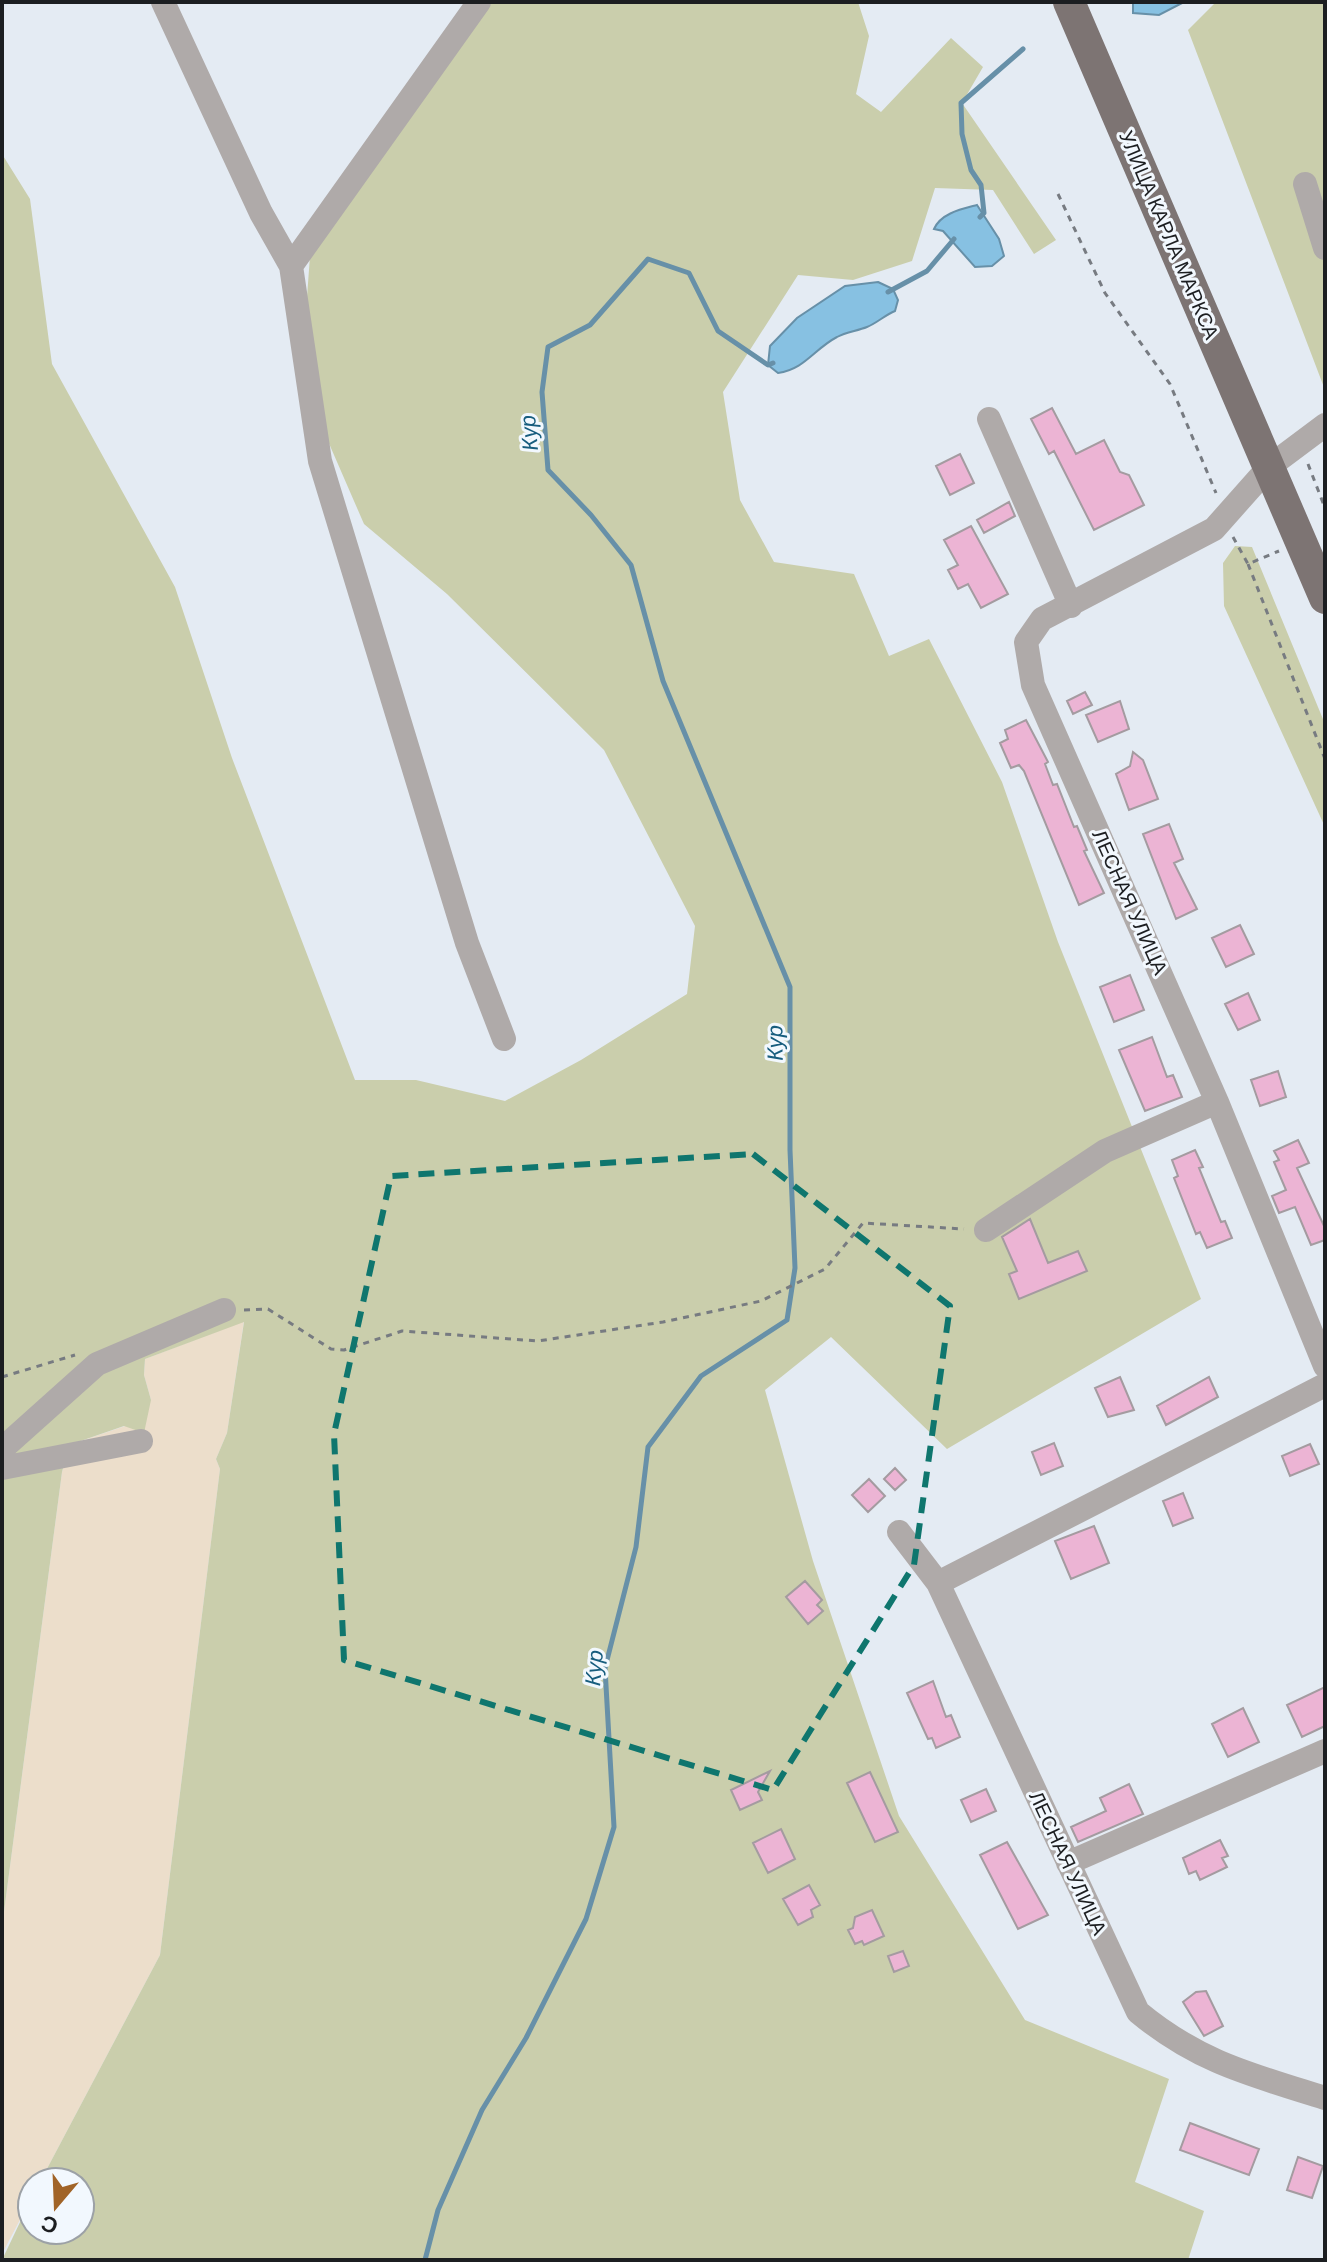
<svg xmlns="http://www.w3.org/2000/svg" width="1327" height="2262" viewBox="0 0 1327 2262" font-family="'DM Sans',sans-serif">
	<style>
		.industrial { fill: #ecdecb }
		.green { fill: #caceac }
		.water { fill: #87c1e2; stroke: #6790a8; stroke-width: 2 }
		.lines { fill: none; stroke-linecap: round; stroke-linejoin: round }
		.stream { stroke: #6790a8; stroke-width: 5 }
		.building { fill: #ecb4d4; stroke: #a49ba0; stroke-width: 2 }
		.path { stroke: #777b81; stroke-width: 3; stroke-dasharray: 6 6; stroke-linecap: butt }
		.minor { stroke: #afaaa9; stroke-width: 24 }
		.major { stroke: #7d7473; stroke-width: 32 }
		.marked { fill: none; stroke: #0f766e; stroke-width: 6; stroke-dasharray: 16 10; stroke-linejoin: round }
		.labels { text-anchor: middle; dominant-baseline: central; stroke-width: 6; stroke-linejoin: round; paint-order: stroke }
		.street-label { font-size: 20px; fill: #1c1e21; stroke: #f2f8fe }
		.water-label { font-size: 22px; font-style: italic; fill: #175d7e; stroke: #f2f8fe }
	</style>
	<rect width="100%" height="100%" fill="#e4ebf3"/>
	<path class="industrial" d="M244,1321L227,1433L216,1459L220,1469L160,1955L40,2182H32V2197L2,2254V1927L62,1472L69,1445L125,1426L151,1400L144,1375L145,1359Z"/>
	<path class="green" d="M492,2H858L869,36L856,94L881,112L951,38L983,67L962,103L1056,240L1034,254L993,190L935,188L912,261L853,280L798,275L723,392L740,500L774,562L854,574L889,656L929,639L1002,782L1058,942L1201,1299L947,1449L831,1337L765,1390L813,1561L899,1816L1025,2020L1169,2079L1135,2182L1204,2211L1188,2260H2L32,2197V2230H80V2182H40L160,1955L220,1469L216,1459L227,1433L244,1322L145,1359L144,1375L151,1400L144,1433L124,1426L69,1445L62,1472L2,1927V154L30,199L52,364L175,587L232,758L355,1080H416L505,1101L581,1060L687,994L695,926L604,750L447,594L364,524L301,379L310,256L400,116Z
		M1216,2H1325V390L1188,30Z
		M1235,546L1252,547L1325,724V827L1224,606L1223,563Z"/>
	<path class="water" d="M1133,2H1184L1159,15L1133,13Z
		M977,205L999,239L1004,256L992,266L975,267L943,231L934,229C941,213 962,209 977,205Z
		M878,282L893,289L898,300L895,311C885,315 877,323 867,327C857,331 846,332 837,337C814,349 805,369 778,373L768,365L770,346L797,318L845,286Z"/>
	<g class="lines">
		<path class="stream" d="M980,217L984,213L981,185L971,170L962,134L961,103L1023,49
			M888,292L927,271L954,239
			M425,2260L438,2210L482,2110L526,2038L586,1919L614,1827L605,1668L636,1547L648,1447L701,1376L787,1320L795,1268L790,1150V987L663,681L631,565L591,515L548,470L542,392L548,347L590,325L648,259L689,273L718,331L768,365L773,363"/>
	</g>
	<path class="building" d="M1052,408L1076,454L1104,440L1120,472L1129,475L1144,505L1094,530L1054,451L1049,454L1031,419Z
		M960,454L974,483L950,495L936,466Z
		M1009,502L1015,516L984,533L977,520Z
		M971,526L1008,594L981,608L968,584L958,589L948,570L958,565L944,540Z
		M1085,692L1092,705L1073,714L1067,701Z
		M1120,701L1129,729L1098,742L1086,715Z
		M1026,720L1048,762L1045,764L1053,785L1057,784L1074,827L1077,826L1087,850L1084,851L1104,893L1079,905L1024,771L1019,765L1011,768L1000,743L1008,739L1005,730Z
		M1133,752L1143,760L1158,799L1129,810L1116,774L1130,766Z
		M1169,824L1183,859L1174,863L1197,909L1176,919L1143,834Z
		M1240,925L1254,954L1226,967L1212,938Z
		M1130,975L1144,1010L1114,1022L1100,987Z
		M1248,993L1260,1020L1238,1030L1225,1004Z
		M1152,1037L1167,1077L1173,1075L1182,1097L1145,1111L1119,1050Z
		M1278,1071L1286,1097L1260,1106L1251,1080Z
		M1298,1140L1309,1163L1297,1168L1325,1228V1240L1311,1245L1295,1207L1279,1213L1272,1196L1286,1190L1274,1162L1279,1160L1274,1151Z
		M1195,1150L1203,1167L1199,1168L1221,1222L1225,1221L1232,1238L1207,1248L1200,1232L1196,1234L1174,1178L1178,1176L1172,1160Z
		M1030,1219L1048,1263L1078,1251L1087,1271L1019,1299L1009,1274L1017,1271L1002,1237Z
		M1120,1377L1134,1410L1108,1417L1095,1388Z
		M1209,1377L1218,1397L1166,1425L1157,1406Z
		M1054,1443L1063,1466L1041,1475L1032,1452Z
		M1310,1444L1319,1464L1290,1476L1282,1456Z
		M895,1468L906,1480L895,1490L884,1479Z
		M869,1479L885,1496L868,1512L852,1495Z
		M1183,1493L1193,1518L1173,1526L1163,1501Z
		M1094,1526L1109,1563L1071,1579L1055,1541Z
		M805,1581L822,1600L817,1605L823,1611L808,1624L786,1597Z
		M933,1681L946,1717L951,1715L960,1737L936,1748L932,1738L928,1739L907,1693Z
		M1325,1687V1726L1302,1737L1287,1705Z
		M1243,1708L1259,1742L1228,1757L1212,1724Z
		M770,1771L758,1792L762,1800L740,1810L731,1790Z
		M870,1772L898,1832L875,1842L847,1783Z
		M1129,1784L1143,1814L1078,1842L1071,1827L1106,1811L1100,1798Z
		M986,1789L996,1811L971,1822L961,1800Z
		M781,1829L795,1859L768,1873L753,1843Z
		M1220,1840L1228,1856L1222,1858L1227,1867L1200,1880L1196,1871L1189,1874L1183,1858Z
		M1007,1842L1048,1915L1018,1929L980,1855Z
		M809,1885L820,1905L811,1910L813,1917L798,1925L783,1899Z
		M872,1910L884,1936L864,1945L862,1941L855,1944L848,1930L853,1928L855,1917Z
		M903,1951L909,1966L894,1972L888,1956Z
		M1206,1991L1223,2026L1204,2036L1183,2002L1196,1992Z
		M1190,2123L1259,2149L1249,2175L1180,2150Z
		M1298,2157L1323,2166L1312,2198L1287,2190Z"/>
	<g class="lines">
		<path class="path" d="M1058,194L1105,293L1170,384L1216,493
			M1308,464L1325,508
			M1233,537L1248,564L1279,551
			M1248,564L1325,759
			M244,1310L268,1309L331,1349L344,1350L402,1331L538,1341L663,1322L761,1301L825,1269L863,1223L964,1229
			M2,1377L75,1355"/>
		<path class="minor" d="M163,2L261,213L291,266L320,461L467,943L504,1039
			M1305,184L1325,248
			M291,266L479,2
			M989,419L1071,606
			M1325,425L1269,467L1214,529L1042,619L1026,642L1033,685L1217,1102L1325,1366
			M986,1230L1105,1151L1217,1102
			M2,1449L97,1364L224,1310
			M2,1468L141,1441
			M899,1532L938,1583L1138,2012C1198,2062 1252,2075 1325,2098
			M938,1583L1325,1385
			M1068,1863L1325,1751"/>
		<path class="major" d="M1069,2L1325,598"/>
	</g>
	<path class="marked" d="M753,1154L950,1306L914,1565L773,1790L344,1660L334,1434L391,1176Z"/>
	<g class="labels">
		<g class="street-label">
			<text transform="translate(1169 235) rotate(67)">УЛИЦА КАРЛА МАРКСА</text>
			<text transform="translate(1130 902) rotate(66)">ЛЕСНАЯ УЛИЦА</text>
			<text transform="translate(1068 1863) rotate(65)">ЛЕСНАЯ УЛИЦА</text>
		</g>
		<g class="water-label">
			<text transform="translate(529 433) rotate(-95)">Кур</text>
			<text transform="translate(775 1043) rotate(-91)">Кур</text>
			<text transform="translate(594 1668) rotate(-85)">Кур</text>
		</g>
	</g>
	<rect width="1327" height="2262" fill="none" stroke="#1c1e21" stroke-width="8"/>
	<g transform="translate(56 2206) rotate(199)"><circle r="38" fill="#f2f8fe" stroke="#9ca1a6" stroke-width="2"/>
	<path d="M0-6L14 30L0 20L-14 30Z" fill="#a16428"/>
	<text y="-12" font-size="22" font-weight="bold" text-anchor="middle" fill="#1c1e21">С</text>
	</g>
</svg>
